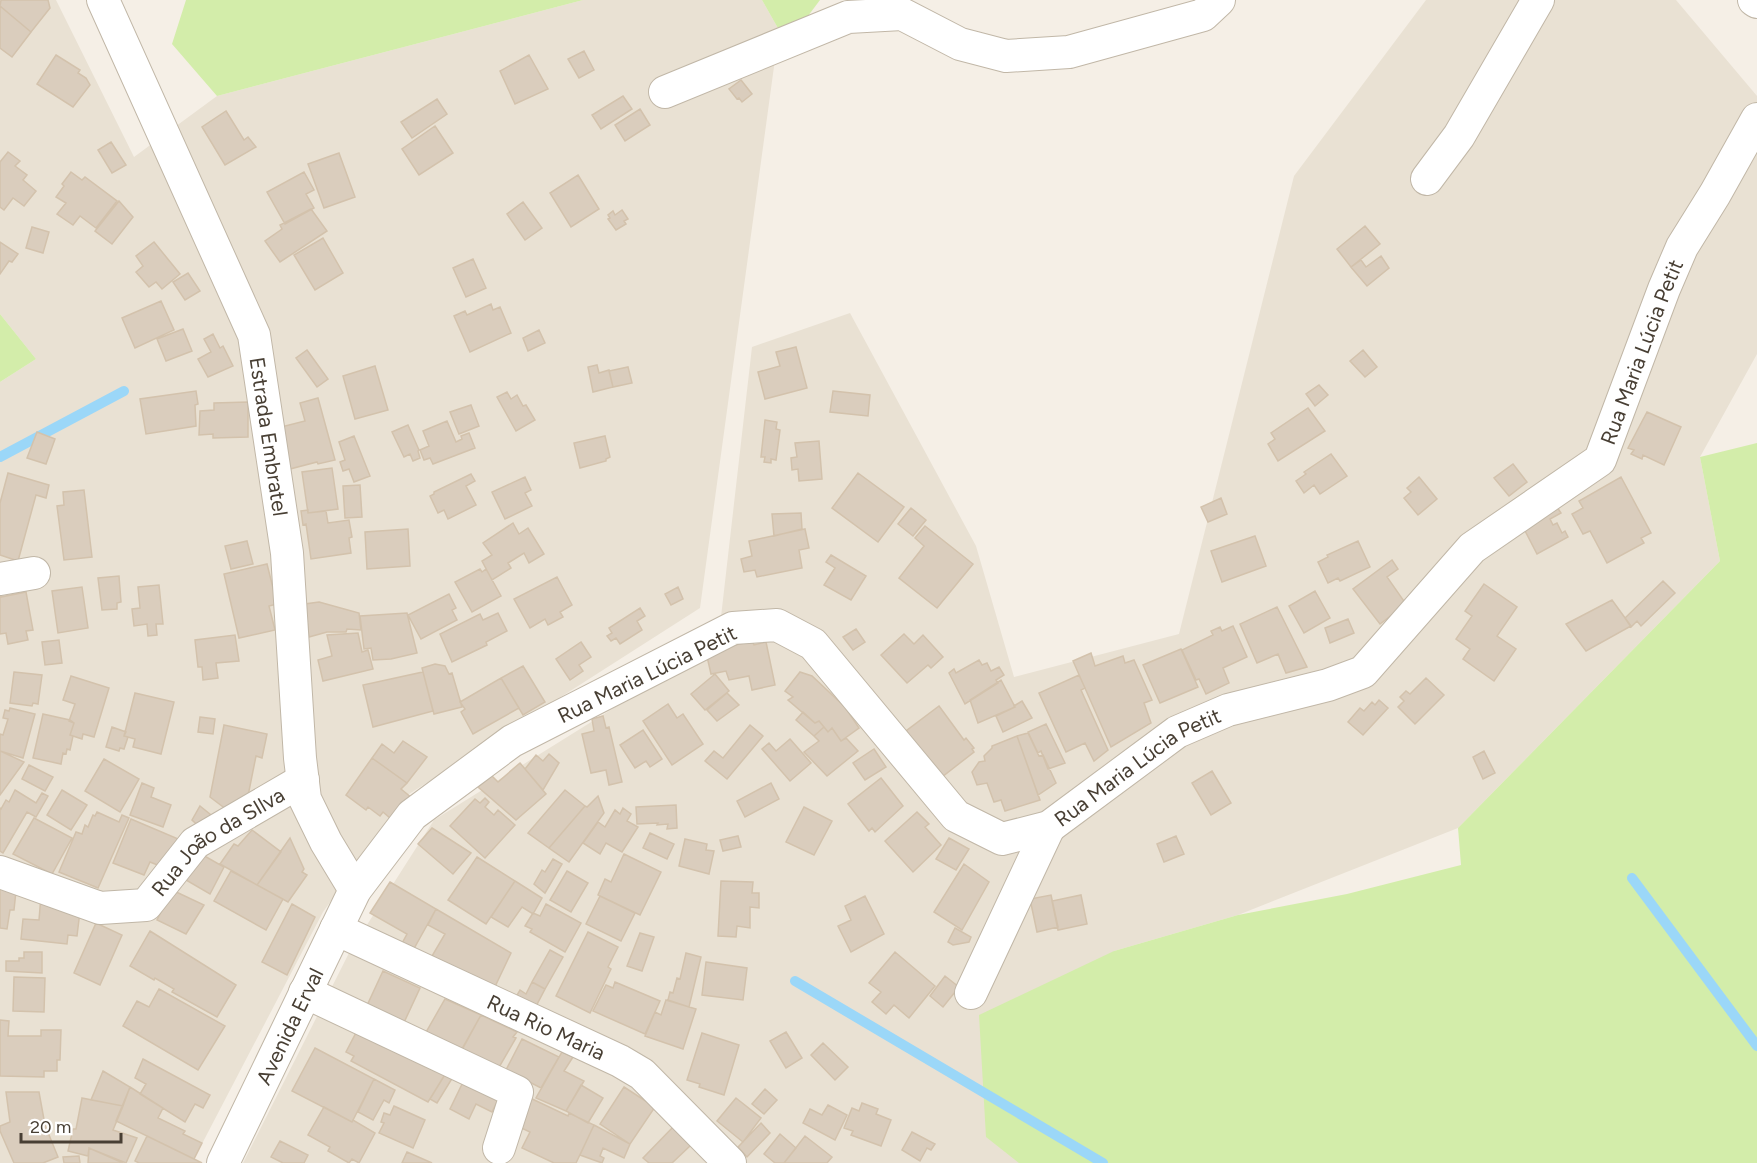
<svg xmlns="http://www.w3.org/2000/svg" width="1757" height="1163" viewBox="0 0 1757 1163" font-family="Figtree,sans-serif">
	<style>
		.residential { fill: #e9e1d3 }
		.green { fill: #d3edaa }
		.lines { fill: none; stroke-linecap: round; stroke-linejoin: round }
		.stream { stroke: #9bd7f8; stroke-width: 10 }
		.building { fill: #dacdbd; stroke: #d3c2ac; stroke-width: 1.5 }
		.minor-casing { stroke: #c1b7a7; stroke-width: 34 }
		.minor { stroke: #fff; stroke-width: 32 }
		.labels { text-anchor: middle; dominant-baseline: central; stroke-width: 4.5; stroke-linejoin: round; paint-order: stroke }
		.street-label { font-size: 21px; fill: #483f34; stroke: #fff }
	</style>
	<rect width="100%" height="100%" fill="#f5efe6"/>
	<path class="residential" d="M0,0H56L134,157L217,96L583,0H762L779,30L700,608L406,796L323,912L192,1163H0V382L36,359L0,314Z
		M1426,0H1676L1757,96V354L1700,457L1720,561L1458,828L1238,915L1114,951L1034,1163H243L349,953L434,820L718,643L752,347L850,313L976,546L1014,677L1179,634L1294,176Z"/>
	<path class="green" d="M186,0H583L217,96L172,44Z
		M762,0H820L805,20L779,30Z
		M0,314L36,359L0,382Z
		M1757,443V1163H1019L986,1137L979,1015L1114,951L1238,915L1347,894L1461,865L1458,828L1720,561L1700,457Z"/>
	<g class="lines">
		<path class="stream" d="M0,457L124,391
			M1632,878L1757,1046
			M795,981L1103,1163"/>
	</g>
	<path class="building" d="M1,0H48L50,8L31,32L0,6Z
		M0,6L31,32L12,57L0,48Z
		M584,51L594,70L579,78L568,59Z
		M56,55L80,70L78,73L86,78L90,85L73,107L37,84Z
		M529,55L548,89L515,104L500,71Z
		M741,80L752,94L742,102L739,98L737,99L729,89Z
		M623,96L632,109L601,129L592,115Z
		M437,99L447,114L412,138L401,122Z
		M640,109L650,125L625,141L615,125Z
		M226,111L244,140L248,137L256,147L225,165L202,127Z
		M435,126L453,153L419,175L402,149Z
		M111,142L126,165L112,173L98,150Z
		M8,152L20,161L15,166L27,175L23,180L36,191L24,206L13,198L4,210L0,207V162Z
		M339,153L355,197L324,208L308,164Z
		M71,172L82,180L85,177L117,201L96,228L80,216L73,225L57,214L66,203L56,197L64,186L62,184Z
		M304,172L314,190L306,194L314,208L285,224L267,192Z
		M578,175L599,209L571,227L550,193Z
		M119,201L133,217L112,244L95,231Z
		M523,202L542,228L525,240L507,214Z
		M311,209L327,231L280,262L265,241L282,229L280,225Z
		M622,210L628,219L624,221L626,224L616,230L608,219L610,218L608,215L613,211L615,215Z
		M1365,226L1380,244L1351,267L1337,249Z
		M32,227L49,232L43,253L26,248Z
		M323,238L343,273L315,290L294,255Z
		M0,242L18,254L12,262L9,261L0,274Z
		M154,242L180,274L162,289L156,282L149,287L136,272L143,266L136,256Z
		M1381,256L1389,268L1367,286L1350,266L1351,267L1361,260L1366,267Z
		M473,259L486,288L466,297L453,268Z
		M188,273L200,291L185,300L173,282Z
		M161,301L174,330L135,348L122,318Z
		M491,304L493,310L500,307L511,333L470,352L454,316L465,311L467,315Z
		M183,329L192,351L166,361L157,339Z
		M539,330L545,343L528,351L523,338Z
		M213,334L220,348L223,346L233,366L208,377L198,359L211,352L204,339Z
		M796,347L807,388L765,399L758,372L780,366L776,352Z
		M307,350L328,379L317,387L296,358Z
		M1363,350L1377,367L1365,377L1350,361Z
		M597,365L599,373L609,370L613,387L593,392L588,367Z
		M375,366L388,410L355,419L343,376Z
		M628,367L632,383L613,387L609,371Z
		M1319,385L1328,395L1315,406L1306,394Z
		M196,391L198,404L195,405L196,426L146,434L140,399Z
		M833,391L870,395L868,416L830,412Z
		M507,392L511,399L517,395L523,406L526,405L535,420L516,431L497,397Z
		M318,398L335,460L318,464L317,462L290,469L281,427L305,421L300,403Z
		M248,402V437L213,438V434L199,435L200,411L214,410V403Z
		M471,405L479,426L459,434L450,412Z
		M1308,408L1325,431L1278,461L1268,444L1275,439L1271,433Z
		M1647,412L1681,427L1664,465L1643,455L1642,459L1631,454L1634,450L1628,448Z
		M765,420L777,422L776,429L780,430L776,460L771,459V463L764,462L765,457H761Z
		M447,421L456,442L462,439L461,436L469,433L475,448L433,464L430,458L424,460L420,450L429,446L423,431Z
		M408,425L419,450L418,451L420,458L413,461L410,454L404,457L392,432Z
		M37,432L55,439L46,464L27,458Z
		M354,436L370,476L354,482L349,469L343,471L340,462L345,460L339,442Z
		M605,436L610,457L606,459V461L580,468L574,443Z
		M819,441L822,479L799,481L798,469L792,470L791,458L797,457L795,443Z
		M1331,454L1347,476L1320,494L1314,485L1304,493L1296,481L1306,474L1304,472Z
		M1513,464L1527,482L1509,496L1494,478Z
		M332,468L338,509L308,513L302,472Z
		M8,473L49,485L46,498L36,495L18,561L0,555V503Z
		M858,473L904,507L878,542L832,508Z
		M471,474L475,481L466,486L476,505L448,519L444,510L438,513L430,496L434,494V492Z
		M525,477L531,490L525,493L532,506L505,519L492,492Z
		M1419,477L1437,499L1418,515L1404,498L1411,492L1407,488Z
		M1621,477L1651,533L1641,538L1644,543L1607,563L1590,531L1583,534L1572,514L1583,508L1579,501Z
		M360,485L362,517L345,518L343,486Z
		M84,490L92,557L64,560L57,506L64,505L63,492Z
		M1221,498L1227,514L1208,522L1201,507Z
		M1555,504L1561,513L1550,519L1553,525L1557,523L1562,533L1565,531L1568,537L1537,554L1521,523Z
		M911,508L926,520L913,536L898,524Z
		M308,510V513L326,511L328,523L349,520L352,537L349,538L351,553L311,559L306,524L303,525L301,511Z
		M801,513L802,529L774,536L772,514Z
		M513,523L519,534L528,528L544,554L529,563L524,553L508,563L511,568L492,580L482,561L492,555L483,543Z
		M925,526L973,564L937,608L899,578L924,546L915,538Z
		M408,529L410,566L367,569L365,532Z
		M805,529L809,548L799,550L802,568L757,577L755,570L744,572L741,559L752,556L749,541Z
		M1255,536L1266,566L1222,582L1211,551Z
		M247,541L253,564L231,569L225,546Z
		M1358,541L1370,567L1340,581L1338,578L1328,583L1318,562L1328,557L1327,555Z
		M831,555L866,576L851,600L824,585L835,568L826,562Z
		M1392,560L1398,569L1387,577L1406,604L1380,624L1353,589Z
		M267,564L277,604L269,606L275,630L239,638L224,574Z
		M480,569L482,572L486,569L501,596L472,612L455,582Z
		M119,576L121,602L117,603V609L102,610L98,578Z
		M557,577L572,605L560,612L563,617L548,625L545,619L530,628L514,599Z
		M1663,581L1675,593L1641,626L1637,621L1631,627L1625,618Z
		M1484,584L1517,607L1497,636L1516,649L1494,681L1463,659L1470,649L1456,639L1472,616L1465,611Z
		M159,585L163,624H156L157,635L148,636L147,624L134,626L132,609L140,608L138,587Z
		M82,587L88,628L58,633L52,591Z
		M678,587L683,599L671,605L665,594Z
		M0,589L1,597L26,592L33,630L26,631L28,640L8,644L6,633L0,634Z
		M1315,591L1330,618L1304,633L1289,606Z
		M449,594L456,608L452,610L457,620L421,639L408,615Z
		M1612,600L1631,626L1586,651L1566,624Z
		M319,602L359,613L361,630L347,629L346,632H327L309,637L305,604Z
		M1277,607L1307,667L1286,673L1278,654L1257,663L1240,624Z
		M640,608L645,616L637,621L642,630L620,644L616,638L611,641L607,636L612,633L609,628Z
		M407,613L417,653L391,659L373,660L371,648L364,649L360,616Z
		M498,613L507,631L486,642L487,645L452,662L440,634L480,614L483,620Z
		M1348,619L1354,633L1330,643L1325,628Z
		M1233,626L1247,657L1223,668L1229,683L1206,694L1199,679L1196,680L1182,650L1213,635L1211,631L1220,627L1222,631Z
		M856,629L865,642L853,650L843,637Z
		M358,633L362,652L368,650L373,669L323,681L318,660L332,656L327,635Z
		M904,634L914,644L923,635L943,657L931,668L928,665L907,683L881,655Z
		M235,635L239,661L216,663L218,678L203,680L202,667H198L195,640Z
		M59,640L62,663L45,665L42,642Z
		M752,641L754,645L766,642L775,685L752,690L749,676L729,680L726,671L711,674L706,652Z
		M581,642L591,657L579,665L583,671L570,680L556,659Z
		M1181,649L1198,687L1160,703L1143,665Z
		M1091,653L1095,666L1123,656L1125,663L1134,660L1152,700L1144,703L1151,723L1111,747L1073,661Z
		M979,660L982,665L987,663L991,671L999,667L1004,675L996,680L998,683L965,704L949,673L954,669L956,673Z
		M435,664L445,666L449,674L452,673L462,707L434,714L422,668Z
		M523,666L545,702L523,715L501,678Z
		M14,672L42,675L38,704L33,703L32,706L10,703Z
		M423,672L433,711L373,727L363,685Z
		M800,672L812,676L845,707L859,728L841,741L832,728L828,732L819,721L815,723L788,700L793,697L785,691Z
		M715,674L729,691L705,710L691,694Z
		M1079,675L1085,688L1081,690L1108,750L1094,761L1085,743L1066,752L1039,693Z
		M71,676L109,688L94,737L83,734L82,739L70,735L74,723L69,721L75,704L63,700Z
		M501,678L519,708L473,734L461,712L465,709L460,702Z
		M1426,678L1444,695L1415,724L1398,707L1404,701L1400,697L1406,691L1410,694Z
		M1001,680L1015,707L978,723L970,700Z
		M135,693L174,702L161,754L133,747L135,739L124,736Z
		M727,693L739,705L717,721L707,710Z
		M1379,700L1388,708L1363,735L1348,722L1360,708L1364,711L1372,702L1375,705Z
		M1022,701L1032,718L1003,732L996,716L1015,707L1014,706Z
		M668,704L677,718L683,714L703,744L672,765L643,721Z
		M939,706L964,740L966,738L974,748L972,749L974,752L942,777L906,731Z
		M10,708L35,714L23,758L0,751V734L3,735L8,719L3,718L5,710L9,711Z
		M803,712L815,723L819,721L824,727L814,736L796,720Z
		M43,714L70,720L74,723L70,735L73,736L70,750L67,749L66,754L63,753L61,764L33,758Z
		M603,716L606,728L609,727L622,782L609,785L606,770L591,773L582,734L594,731L592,719Z
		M200,717L215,719L213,734L198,732Z
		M1046,724L1065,763L1048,769L1041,751L1038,753L1028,732Z
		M224,725L267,734L262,758L256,756L248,796L235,816L210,797Z
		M750,725L763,736L727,779L705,761L714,751L723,758Z
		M112,727L126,732L124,736L128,737L124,749L120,748L119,751L106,747Z
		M824,727L828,732L832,728L841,741L846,738L858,751L827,776L804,752L819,741L814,736Z
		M643,730L662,759L650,767L646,761L635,768L620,745Z
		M1028,733L1039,756L1043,755L1056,783L1038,795L1017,736Z
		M1017,736L1040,800L1005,811L1001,800L994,802L987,783L977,785L972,772L979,762L985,761L984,756L992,748V746Z
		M790,739L811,763L790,781L762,749L769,743L776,751Z
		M403,741L427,757L407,783L372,758L382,744L394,753Z
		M874,749L886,767L865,780L853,763Z
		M0,751L24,762L0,795Z
		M1484,751L1495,773L1483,779L1473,757Z
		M549,754L559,763L543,790L525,769L536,755L543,761Z
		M372,758L407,783L401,789L412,798L390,818L383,812L380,816L368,807L366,810L346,795Z
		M104,759L139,779L120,812L85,791Z
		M520,763L546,794L516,820L478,787L492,776L498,782Z
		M29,765L53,777L45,791L22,779Z
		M1212,771L1231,803L1211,815L1192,783Z
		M881,778L903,806L875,832L872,828L869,831L848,804Z
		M142,783L154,788L151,797L171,805L163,827L130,815Z
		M771,783L779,799L745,817L737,801Z
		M15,790L36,803L42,793L48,796L36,817L27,812L3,853L0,851V808L1,809L6,800L9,802Z
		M62,790L87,805L71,830L47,815Z
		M565,790L585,806L549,848L528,833Z
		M598,796L604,813L569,862L549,848L585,806L587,807Z
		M485,798L489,802L485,807L494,815L498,810L515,825L485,858L450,826L475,799L480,803Z
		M676,805L677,828L667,829L668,824L657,825L658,823L637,824L636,807Z
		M200,806L211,815L202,829L192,820Z
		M804,807L832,821L814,855L786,842Z
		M623,808L631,814L627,821L638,827L622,852L606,843L600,854L583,843L598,822L605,827L615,810L620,814Z
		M97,812L119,822L122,815L129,818L98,888L59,872L76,832L82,834L85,825L88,827L93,815L95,816Z
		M917,812L929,824L925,827L941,845L913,872L885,841Z
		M34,818L72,838L52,874L13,854Z
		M131,819L183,841L165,868L150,862L144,875L113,863Z
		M432,828L471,853L453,874L418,844Z
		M252,830L281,852L257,885L220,864L234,844L238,846Z
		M650,833L674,844L667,859L643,848Z
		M738,836L741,847L723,851L720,840Z
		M1176,836L1184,854L1164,862L1157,844Z
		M290,838L304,869L302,872L307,875L288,902L257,885Z
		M949,838L969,849L956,870L936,859Z
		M685,839L707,844L706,850L714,851L709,874L679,866Z
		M201,854L224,867L210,894L186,880Z
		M624,854L661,872L640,915L598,895L605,879L611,882Z
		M477,857L515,881L486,924L448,900Z
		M553,859L562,864L545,893L534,884L542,870L545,872Z
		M964,864L989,882L962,930L934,912Z
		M231,871L283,899L266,930L214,901Z
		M567,871L588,883L571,912L550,900Z
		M515,881L542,898L533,914L522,907L508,927L491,917Z
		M721,881L753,882L752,893H759V908L750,907V928L737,926L736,937L718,936Z
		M390,882L436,909L411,954L400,947L407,934L370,913Z
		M0,889L16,891L14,910H10L7,929L0,928Z
		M172,890L204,905L186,934L157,920Z
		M1051,895L1058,927L1037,932L1030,899Z
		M1081,895L1087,924L1058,930L1052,901Z
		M41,896L80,911L77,936L68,935L67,944L21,939L23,919L39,920Z
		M600,896L635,913L621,941L586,924Z
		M865,896L884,934L851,952L838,926L851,920L845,906Z
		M292,904L315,917L287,975L262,962Z
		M546,904L581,923L565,952L530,932L532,929L525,926L533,913L540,916Z
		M436,909L511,953L492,993L432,956L445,934L428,925Z
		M96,923L122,935L100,985L74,973Z
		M955,928L971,937L969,942L953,945L948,942Z
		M150,931L236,985L217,1017L172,992L174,989L155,978L154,980L130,966Z
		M588,932L618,947L608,967L611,969L590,1013L556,996Z
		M640,933L654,937L642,971L627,966Z
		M550,950L563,957L545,989L532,982Z
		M24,952H42V973L6,971V961H19V958H24Z
		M895,952L935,986L909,1018L894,1005L886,1014L872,1002L881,992L869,983Z
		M686,953L701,957L689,1007L668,1000L670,992L673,993L677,978L680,979Z
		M706,962L747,968L743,1000L702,995Z
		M383,971L420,988L401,1029L364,1012Z
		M945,976L959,987L943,1007L930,996Z
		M14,977L45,978L44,1012L13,1011Z
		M532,982L545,989L533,1012L513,1002L520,990L526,994Z
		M615,982L660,1001L645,1034L593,1011L606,985L613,988Z
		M159,989L225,1026L198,1070L123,1026L137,1001L149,1007Z
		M445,999L481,1015L457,1059L421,1041Z
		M666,1000L696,1009L683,1049L645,1036L655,1012L661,1015Z
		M481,1015L517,1032L513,1037L516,1038L494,1076L458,1056Z
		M0,1020L9,1021L8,1036H41V1030H61L60,1060H57V1071H44V1077L0,1076Z
		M359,1027L449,1068L428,1102L351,1061L354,1056L346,1052Z
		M786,1032L802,1058L786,1068L770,1041Z
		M702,1033L739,1045L724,1095L699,1087L700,1084L687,1080Z
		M522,1039L559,1057L541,1088L506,1070Z
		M823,1043L848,1067L835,1080L811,1055Z
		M315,1048L374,1079L352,1122L292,1091Z
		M562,1052L573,1057L564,1071L584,1081L566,1111L536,1098Z
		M143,1059L210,1095L203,1108L195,1104L185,1122L140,1094L146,1084L135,1078Z
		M449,1068L456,1072L437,1103L430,1099Z
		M103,1071L130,1087L123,1106L91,1100Z
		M466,1076L483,1093L498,1100L492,1112L476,1104L469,1119L450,1109Z
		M374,1079L395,1090L389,1103L384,1100L373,1120L358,1112Z
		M581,1085L603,1098L588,1123L566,1111Z
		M130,1087L163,1108L158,1118L185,1131L183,1134L202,1143L194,1159L116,1121Z
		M624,1087L655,1107L630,1144L600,1124Z
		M765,1089L777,1100L764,1114L752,1104Z
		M6,1092H39L45,1125L58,1157L43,1163H14L0,1131V1126L10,1122Z
		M528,1097L568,1116L569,1113L594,1125L576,1163H554L522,1148L530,1132L515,1125Z
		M82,1098L123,1106L113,1130L137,1138L126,1163L89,1148L88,1156L68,1151L73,1129H76Z
		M736,1098L761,1118L743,1142L717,1121Z
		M862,1103L878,1109L876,1114L891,1120L881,1146L851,1135L853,1131L844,1128L852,1108L859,1111Z
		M828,1105L847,1115L835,1140L803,1123L810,1109L822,1115Z
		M394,1106L425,1120L413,1148L379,1133L384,1123L381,1122L384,1113L390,1115Z
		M324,1107L352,1122L353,1120L375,1133L359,1163L352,1159L349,1163L328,1151L330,1147L308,1135Z
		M761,1123L770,1133L747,1157L738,1147Z
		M594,1125L630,1144L624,1158L603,1148L600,1156L604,1158L602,1163L580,1155Z
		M673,1127L691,1145L672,1163H649L643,1158Z
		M912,1132L935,1144L931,1150L927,1148L920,1161L902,1150Z
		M780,1134L796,1148L784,1163H775L764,1154Z
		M147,1136L194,1159L202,1163H139L135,1161Z
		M805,1136L832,1157L827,1163H784Z
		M280,1141L308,1155L304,1163H283L271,1157Z
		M89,1148L123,1163H88Z
		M407,1152L432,1163H402Z
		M79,1156L80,1163H64L63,1157Z"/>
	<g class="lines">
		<defs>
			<g id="minor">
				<path id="s1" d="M103,0L254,335L287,553L300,758L305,799L326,842L355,890"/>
				<path d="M1754,0L1757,2"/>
				<path d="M665,92L848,17L902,14L960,44L1006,56L1069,52L1203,15L1219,0"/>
				<path d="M1427,179L1459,136L1538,0"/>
				<path d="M0,579L34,573"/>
				<path id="s2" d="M0,872L100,908L146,905L195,843L303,780"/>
				<path id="s3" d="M336,929L620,1061L642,1074L730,1163"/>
				<path d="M305,992L517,1092L499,1148"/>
				<path d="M971,993L1049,827"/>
				<path id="s4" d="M223,1163L355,890L412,815L512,741L733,628L777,625L813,644L956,816L1002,839L1049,827L1177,732L1228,710L1328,685L1363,672L1472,548L1600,460L1664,289L1682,247L1715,194L1757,119"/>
			</g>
		</defs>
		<use href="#minor" class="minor-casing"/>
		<use href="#minor" class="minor"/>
	</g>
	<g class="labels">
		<g class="street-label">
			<text stroke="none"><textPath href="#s4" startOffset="1970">Rua Maria Lúcia Petit</textPath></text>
			<text stroke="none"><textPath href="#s1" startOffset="470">Estrada Embratel</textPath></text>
			<text transform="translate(647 674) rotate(-26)">Rua Maria Lúcia Petit</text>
			<text stroke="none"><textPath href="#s4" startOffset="1286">Rua Maria Lúcia Petit</textPath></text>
			<text stroke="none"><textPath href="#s2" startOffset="250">Rua João da SIlva</textPath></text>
			<text stroke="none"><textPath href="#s4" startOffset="152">Avenida Erval</textPath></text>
			<text stroke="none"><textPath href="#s3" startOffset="232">Rua Rio Maria</textPath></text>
		</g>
	</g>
	<path d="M21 1133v9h100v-9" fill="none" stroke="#483f34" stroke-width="3"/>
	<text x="30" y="1133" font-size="18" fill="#483f34" stroke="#ffffff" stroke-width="4.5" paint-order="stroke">20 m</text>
</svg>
